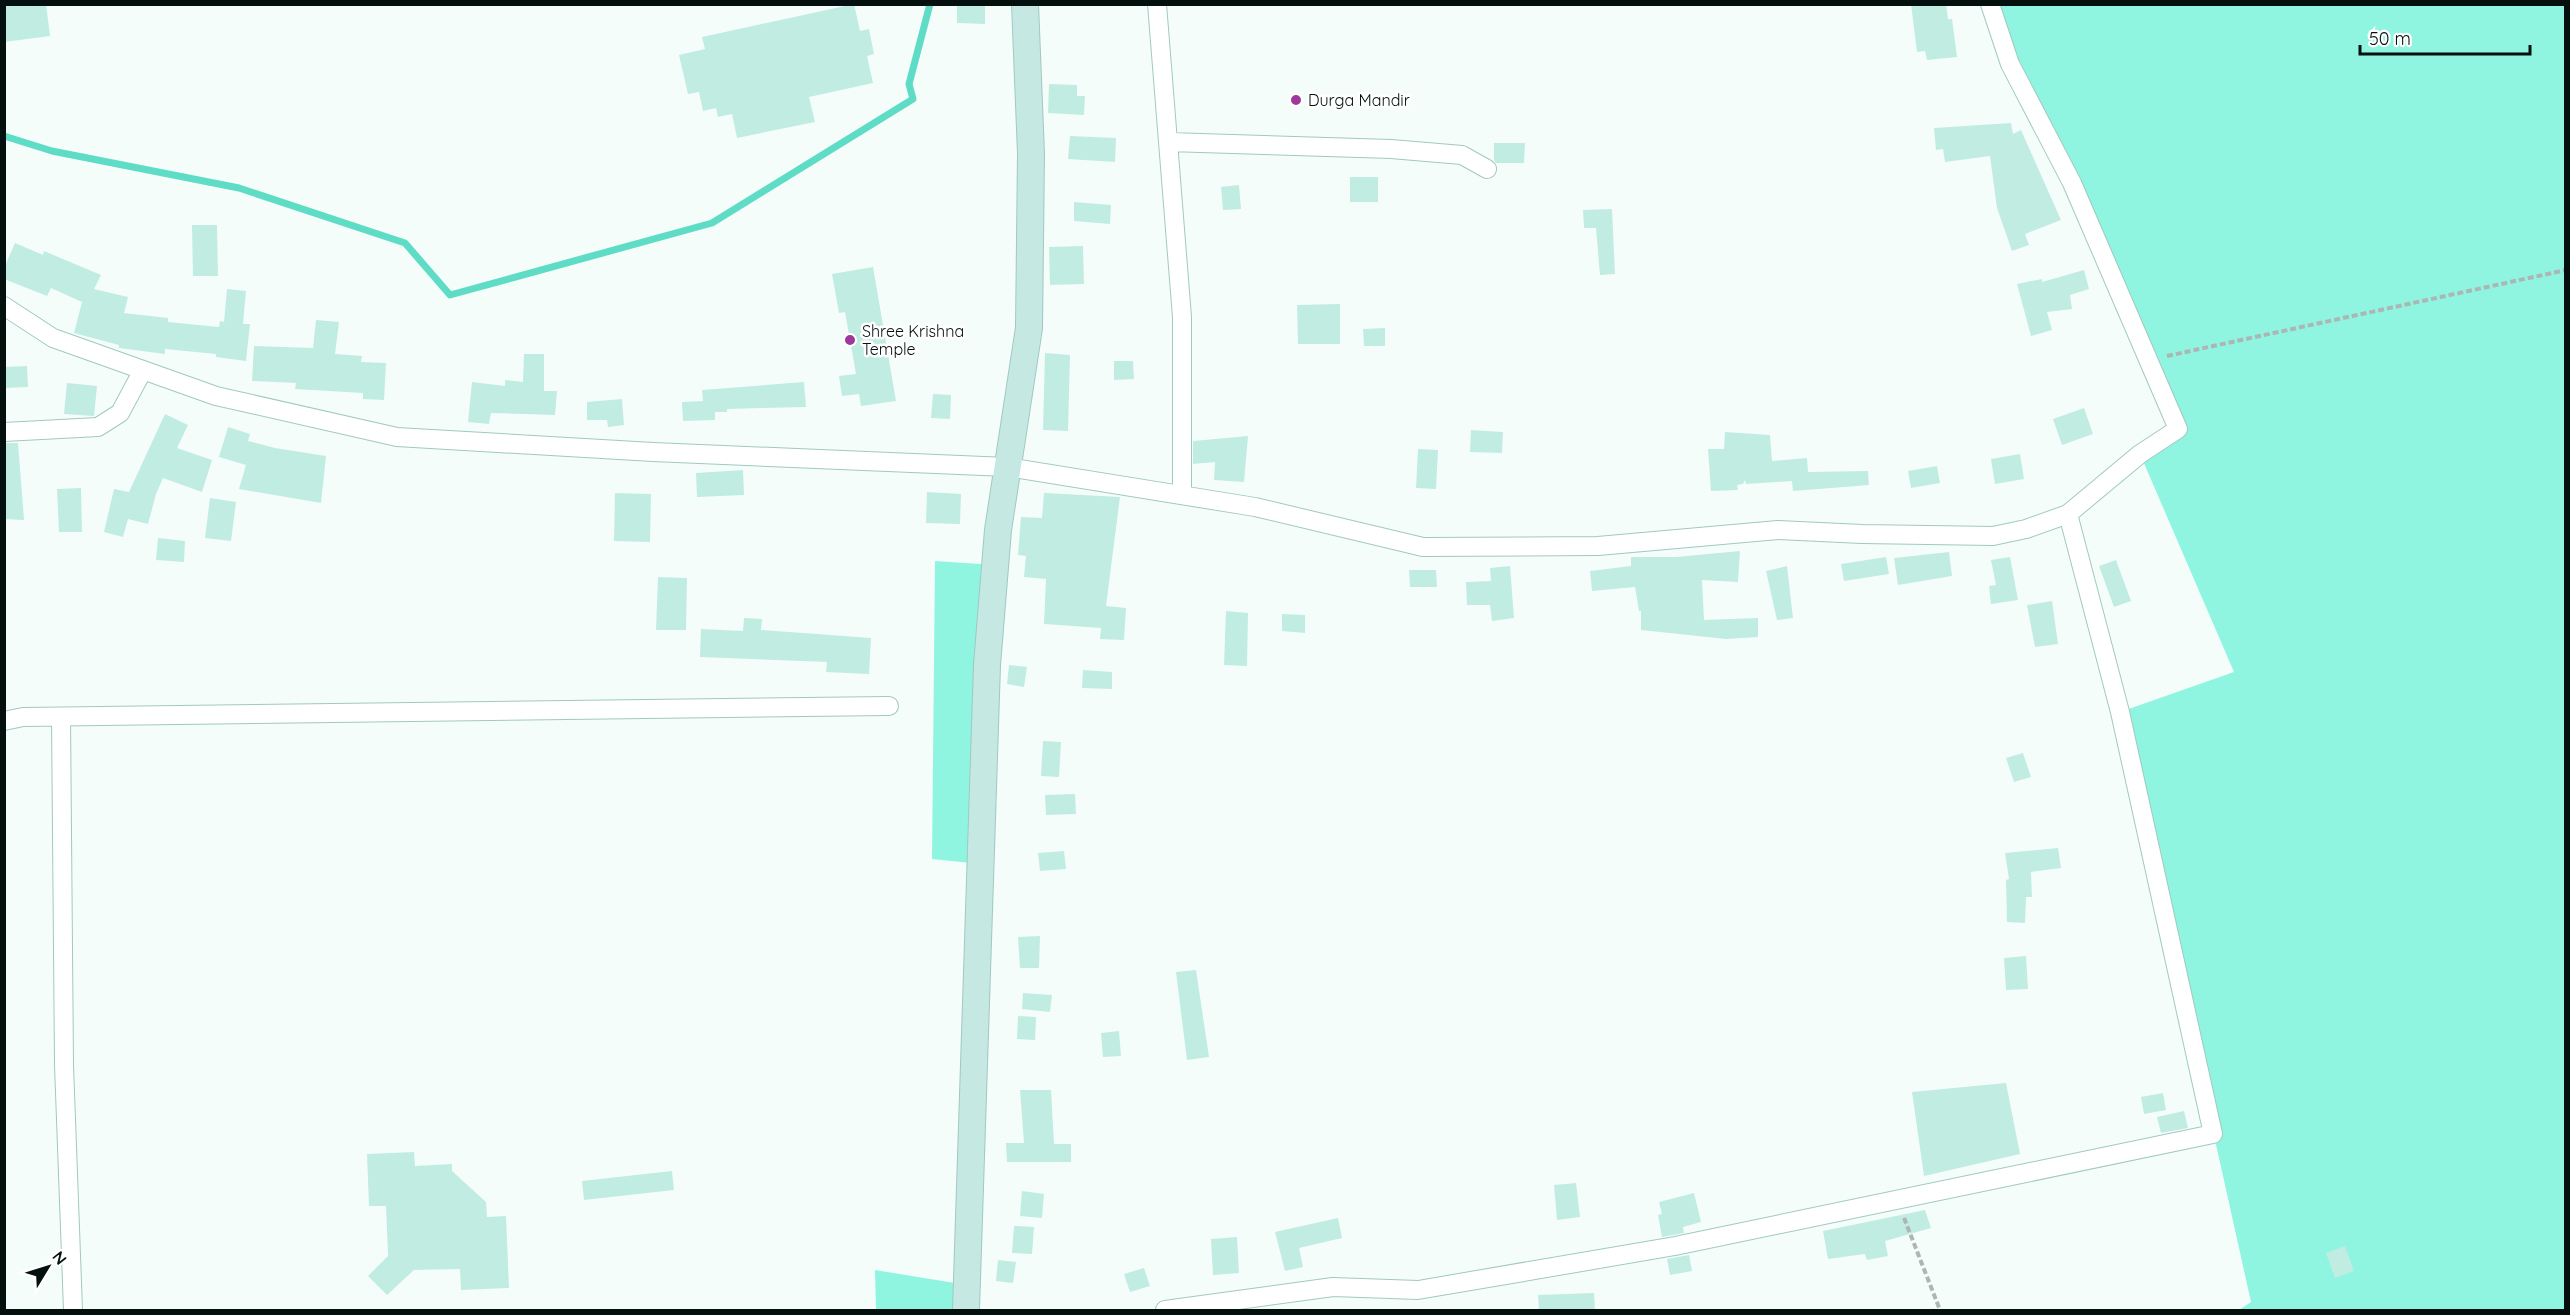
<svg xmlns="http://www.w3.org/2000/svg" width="2570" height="1315" viewBox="0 0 2570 1315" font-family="Quicksand,sans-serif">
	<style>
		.green { fill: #8ff5e1 }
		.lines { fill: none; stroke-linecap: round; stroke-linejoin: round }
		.stream { stroke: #5fdcc6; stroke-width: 7 }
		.building { fill: #c1ece2 }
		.minor-casing { stroke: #a0c9c0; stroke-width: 20 }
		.secondary-casing { stroke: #a0c9c0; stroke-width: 28 }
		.path { stroke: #acb6b3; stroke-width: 4; stroke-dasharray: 6 3; stroke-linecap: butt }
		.minor { stroke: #fff; stroke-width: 18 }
		.secondary { stroke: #c6e8e2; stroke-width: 26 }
		.poi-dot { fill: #9f389b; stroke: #fff; stroke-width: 2 }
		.labels { text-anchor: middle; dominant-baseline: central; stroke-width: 5; stroke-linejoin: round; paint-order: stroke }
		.poi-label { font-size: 16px; fill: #03100d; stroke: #fff; text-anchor: start }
	</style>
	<rect width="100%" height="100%" fill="#f5fdfb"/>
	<path class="green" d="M1990,5H2565V1310H2239L2251,1302L2120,712L2234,672L2140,454L2177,429Z
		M935,561L995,565L981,864L932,859Z
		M875,1270L967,1285L966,1310H876Z"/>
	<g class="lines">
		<path class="stream" d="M4,136L52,151L239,188L405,243L450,295L712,223L913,99L909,84L930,4"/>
	</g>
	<path class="building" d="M4,4H46L50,36L4,42Z
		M854,4L860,31L869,29L874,54L867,56L873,83L809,97L815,122L737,138L732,114L718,117L716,108L703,111L699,92L688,94L679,55L705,49L702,37Z
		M1911,4H1946L1948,19H1952L1957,57L1927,60L1925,51L1917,52Z
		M957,5L985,6V24L957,23Z
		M1049,84L1077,85V96H1085L1084,115L1048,113Z
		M2011,123L2013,134L2021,130L2061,220L2025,234L2029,245L2012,251L1997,208L1990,156L1945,162L1943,149L1936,150L1934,128Z
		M1070,136L1116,138L1115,162L1068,159Z
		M1494,143H1525L1524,163H1496L1494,160Z
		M1350,177H1378V202H1350Z
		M1239,185L1241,209L1223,210L1221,187Z
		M1074,202L1111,205L1110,224L1074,221Z
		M1612,209L1615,274L1600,275L1596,228H1584L1583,210Z
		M192,225H217L218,276H193Z
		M15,243L43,255L44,251L101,275L94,289L128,297L124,313L168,318V322L219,327L220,321L224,322L227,289L246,291L243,324H250L246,361L216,357V354L165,349V354L119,348V345L74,333L82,302L51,288L47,296L4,279V268Z
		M1083,246L1084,284L1050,285L1049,247Z
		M873,267L896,401L861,406L859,394L842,396L839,376L856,374L845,312L839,313L832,274Z
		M2084,270L2089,289L2070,295L2072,309L2047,312L2052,330L2031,336L2017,284L2042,279V282Z
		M1340,304V344H1298L1297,305Z
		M316,320L339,322L335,354L362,356L361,362L386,363L384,400L363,399V393L295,389L296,383L252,381L254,346L313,348Z
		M1385,328V346H1364L1363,329Z
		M1045,353L1070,355L1068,431L1043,430Z
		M524,354H544V391H557L555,415L491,413L489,424L468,422L472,382L505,386V380L523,382Z
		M1114,361H1133L1134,379L1114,380Z
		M27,366L28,387L4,388V367Z
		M804,382L806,407L727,409V412H715V420L683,421L682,402L703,401L702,390Z
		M67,383L97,386L94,416L64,414Z
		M933,394L951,395L950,419L931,418Z
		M622,399L624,425L608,427L607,420H587V402Z
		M2084,408L2093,434L2062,445L2053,419Z
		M165,414L188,425L177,448L212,460L202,492L163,478L156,494L148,524L128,519L123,537L104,532L114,489L129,492Z
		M228,427L250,434L248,441L275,448L326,456L321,503L239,489L246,465L219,457Z
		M1471,430L1503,432L1502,453L1470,452Z
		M1725,432L1770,435L1772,461L1807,458L1808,472L1868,471L1869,485L1793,491L1792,481L1746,484L1745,480L1743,484L1737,485L1738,490L1711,491L1708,449H1724Z
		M1248,436L1244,482L1214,480L1215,462L1193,464V441Z
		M4,443H18L24,520L4,519Z
		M1418,449L1438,450L1436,489L1416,488Z
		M2020,454L2024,479L1995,484L1991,459Z
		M1937,466L1940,483L1911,488L1908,471Z
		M743,470L744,495L697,497L696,473Z
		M81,488L82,532H59L57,489Z
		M927,492L961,494L960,524L926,523Z
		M615,493L651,494L650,542L614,541Z
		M1044,493L1120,497L1106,606L1126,608L1124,640L1100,639L1101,628L1044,624L1046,579L1024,577L1026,556L1018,555L1021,517L1042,518Z
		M210,498L236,502L231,541L205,538Z
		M158,538L185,541L184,562L156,560Z
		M1740,551L1738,582L1702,580L1704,620L1758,618V637L1726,639L1641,630V611H1639L1635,587L1592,591L1590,571L1631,566V557H1676Z
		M1949,552L1952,576L1898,585L1894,558Z
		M1886,557L1889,574L1844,581L1841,564Z
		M2010,557L2018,600L1991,604L1989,586L1996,585L1991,560Z
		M2116,560L2131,601L2114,607L2099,566Z
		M1510,566L1514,618L1492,621L1490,605H1467L1466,582L1491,581L1490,568Z
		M1787,566L1793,618L1777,620L1766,571Z
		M1409,570H1436L1437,587H1410Z
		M658,577L687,578L686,630H656Z
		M2052,601L2058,644L2035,647L2027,605Z
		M1226,611L1248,613L1247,666L1224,665Z
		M1282,614L1305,615V633L1282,631Z
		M744,618L762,619L761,630L871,638L869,674L826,672L827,662L700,657L701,629L743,631Z
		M1009,665L1027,667L1024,687L1007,684Z
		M1083,670L1112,672V689L1082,688Z
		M1043,741L1061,742L1059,777L1041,776Z
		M2023,753L2031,777L2014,782L2006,758Z
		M1075,794L1076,814L1046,815L1045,795Z
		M2058,848L2061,868L2031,872L2032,897H2026L2025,923L2007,922L2006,880L2009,879L2005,853Z
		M1064,851L1066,869L1040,871L1038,853Z
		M1040,936L1039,968H1020L1018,937Z
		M2026,956L2028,989L2006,990L2004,958Z
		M1196,970L1209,1057L1187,1060L1176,972Z
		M1023,993L1052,995L1050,1012L1022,1009Z
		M1018,1016L1036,1017L1035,1040L1017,1039Z
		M1119,1031L1121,1056L1103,1057L1101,1033Z
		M2006,1083L2020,1154L1924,1176L1912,1092Z
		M1020,1090H1051L1054,1144H1071V1162H1007L1006,1143H1024Z
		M2163,1093L2166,1110L2144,1114L2141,1097Z
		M2184,1111L2188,1128L2161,1133L2157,1117Z
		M414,1152L415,1166L452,1164V1171L486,1202L487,1217L506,1216L509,1288L461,1290L460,1269L414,1270L387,1295L368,1276L388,1256L386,1206H369L367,1154Z
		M672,1171L674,1190L584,1200L582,1181Z
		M1576,1183L1580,1217L1557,1220L1554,1185Z
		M1022,1191L1044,1194L1042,1218L1020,1216Z
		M1694,1193L1701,1222L1683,1227L1684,1233L1662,1237L1658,1215L1662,1214L1659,1202Z
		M1925,1210L1931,1228L1885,1241L1888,1256L1867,1260L1865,1254L1828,1259L1823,1231Z
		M1338,1218L1342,1238L1299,1248L1303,1267L1285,1271L1275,1232Z
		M1014,1226L1034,1227L1032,1254L1012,1253Z
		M1237,1237L1239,1273L1213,1275L1211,1239Z
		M2345,1246L2354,1271L2335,1278L2326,1253Z
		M1689,1255L1692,1271L1670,1275L1667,1259Z
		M998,1260L1016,1262L1013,1283L996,1281Z
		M1144,1268L1150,1286L1130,1292L1124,1274Z
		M1594,1293L1595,1311H1539L1538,1295Z"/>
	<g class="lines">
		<defs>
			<path id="minor" d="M1157,4L1182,317V495
				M1169,142L1391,149L1462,155L1487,169
				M4,306L53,338L216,396L397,437L653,452L1007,467L1255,507L1423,547L1598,546L1778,530L1862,534L1993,536L2026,529L2068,514L2140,454L2178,429L2072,183L2010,64L1990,4
				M4,432L98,427L120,413L143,370
				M61,717L64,1065L73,1310
				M4,721L23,717L889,706
				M1165,1310L1333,1287L1418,1290L1675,1246L2213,1134L2120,712L2068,514"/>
			<path id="secondary" d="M966,1310L987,665L998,530L1029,328L1031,154L1025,4"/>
		</defs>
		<use href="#minor" class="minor-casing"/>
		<use href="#secondary" class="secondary-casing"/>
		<path class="path" d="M2167,356L2566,270
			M1904,1218L1940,1310"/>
		<use href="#minor" class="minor"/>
		<use href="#secondary" class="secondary"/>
	</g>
	<g class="poi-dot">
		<circle cx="1296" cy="100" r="6"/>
		<circle cx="850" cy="340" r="6"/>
	</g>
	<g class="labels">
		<g class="poi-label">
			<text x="1308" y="100">Durga Mandir</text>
			<text x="862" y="331">Shree Krishna<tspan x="862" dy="18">Temple</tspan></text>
		</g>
	</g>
	<rect width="2570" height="1315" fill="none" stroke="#03100d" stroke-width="12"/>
	<g transform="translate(48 1267) rotate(52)" stroke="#ffffff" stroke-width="4.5" paint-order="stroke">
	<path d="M0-4.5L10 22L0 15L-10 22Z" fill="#03100d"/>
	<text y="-9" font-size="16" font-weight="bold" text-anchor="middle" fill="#03100d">N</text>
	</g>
	<path d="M2360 45v9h170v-9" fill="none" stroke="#03100d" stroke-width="3"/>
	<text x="2369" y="45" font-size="18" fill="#03100d" stroke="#ffffff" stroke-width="4.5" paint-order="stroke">50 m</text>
</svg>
